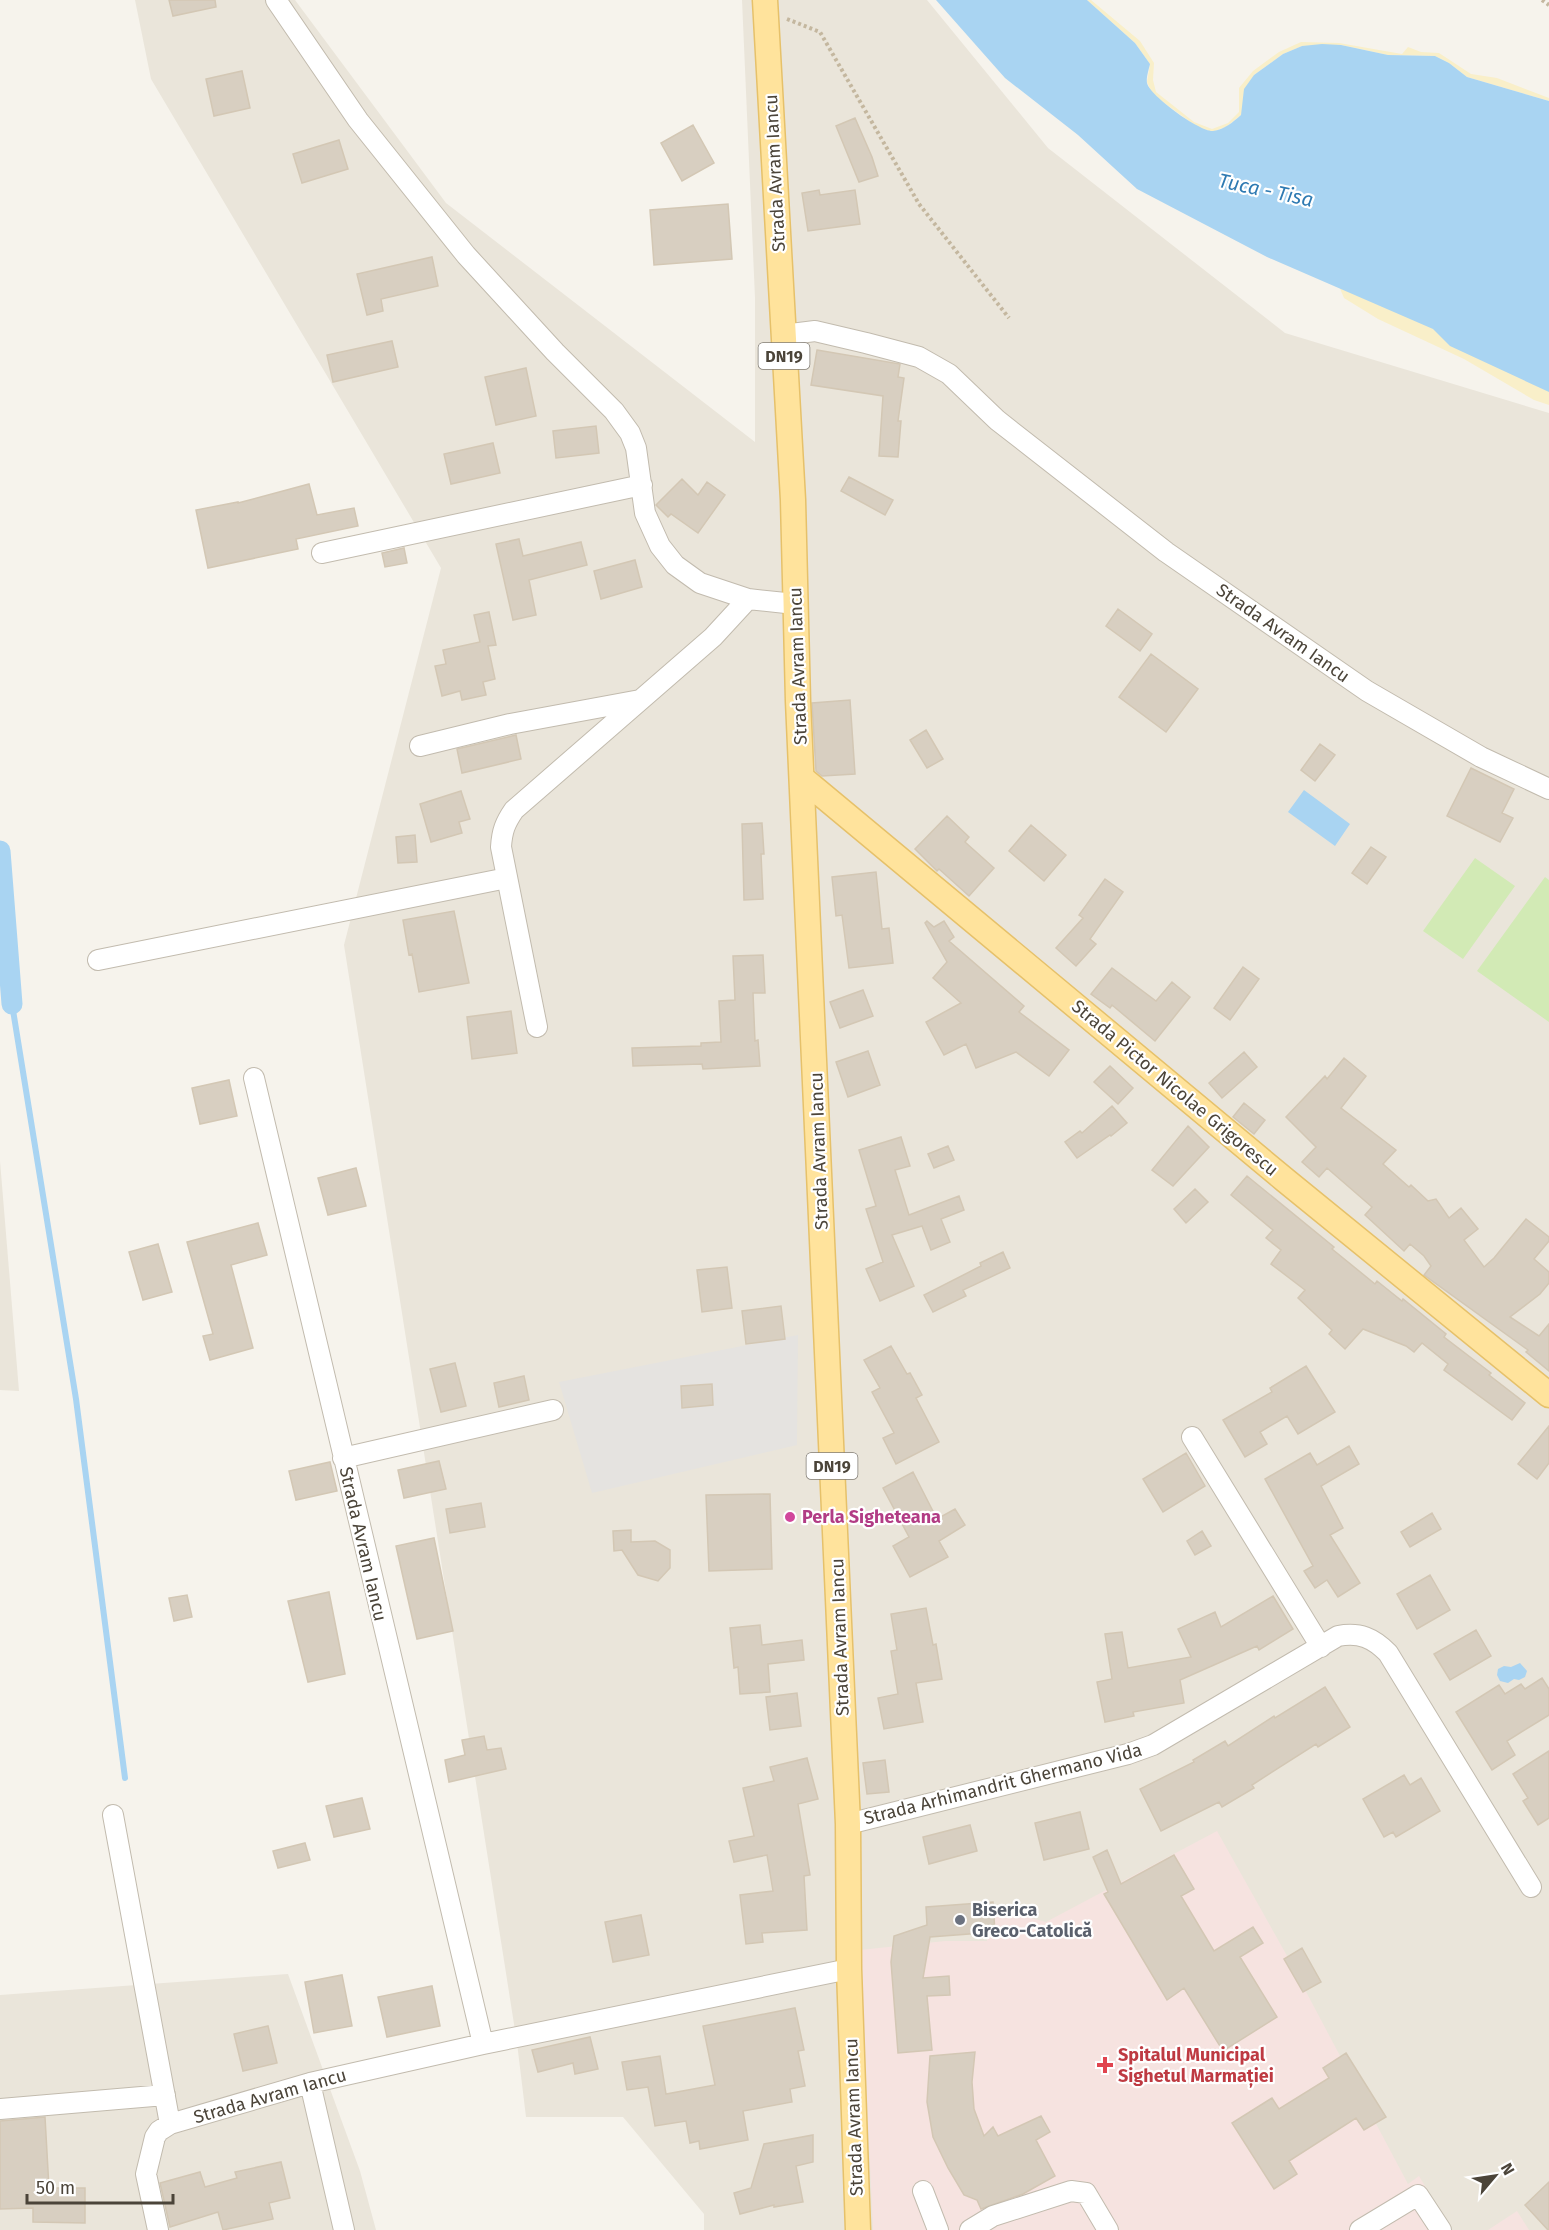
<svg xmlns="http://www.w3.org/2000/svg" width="1549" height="2230" viewBox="0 0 1549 2230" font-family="'Fira Sans',sans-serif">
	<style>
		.residential { fill: #eae5da }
		.medical { fill: #f6e3e0 }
		.green { fill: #d2eab5 }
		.sand { fill: #f9efc9 }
		.parking { fill: #e5e3e0 }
		.water { fill: #a9d4f2 }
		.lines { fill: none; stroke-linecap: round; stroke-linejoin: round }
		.stream { stroke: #a9d4f2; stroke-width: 6 }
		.canal { stroke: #a9d4f2; stroke-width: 21 }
		.building { fill: #d8cfc1; stroke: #d3c7b4; stroke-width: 1.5 }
		.minor-casing { stroke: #c2bbae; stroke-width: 22 }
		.major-casing { stroke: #e6c16a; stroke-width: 27 }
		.path { stroke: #c4b79f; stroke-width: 4; stroke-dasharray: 3 3; stroke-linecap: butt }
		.minor { stroke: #fff; stroke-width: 20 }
		.major { stroke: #ffe39c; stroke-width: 24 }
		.hotel-dot { fill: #d1479c; stroke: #fff; stroke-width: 2 }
		.worship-dot { fill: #6b7280; stroke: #fff; stroke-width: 2 }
		.health-dot { fill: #e0444e; stroke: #fff; stroke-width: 2 }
		.labels { text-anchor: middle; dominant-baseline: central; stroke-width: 4.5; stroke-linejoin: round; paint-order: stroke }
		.shield { fill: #fff; stroke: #817c74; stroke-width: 1.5 }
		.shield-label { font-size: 16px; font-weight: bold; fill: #4b4439 }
		.street-label { font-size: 18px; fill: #4b4439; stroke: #fff }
		.hotel-label { font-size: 18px; font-weight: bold; fill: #b23c85; stroke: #fff; text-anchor: start }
		.worship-label { font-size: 18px; font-weight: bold; fill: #5b616d; stroke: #fff; text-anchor: start }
		.health-label { font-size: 18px; font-weight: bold; fill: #be3a42; stroke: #fff; text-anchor: start }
		.water-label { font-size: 20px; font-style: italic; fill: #2e7ab2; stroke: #fff }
	</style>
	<rect width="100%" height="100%" fill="#f6f3ec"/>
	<path class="residential" d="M135,0H295L446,203L755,442V298L742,0H927L1048,148L1285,333L1549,413V2230H704V2214L623,2117H526L517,2043L344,945L441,568L151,79Z
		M0,1161L19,1391L0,1390Z
		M288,1974L360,2171L376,2230H0V1995Z"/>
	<path class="medical" d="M1217,1831L1286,1954L1408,2184L1419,2176L1451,2230H873L860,1950L945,1941H987L985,1912H1009L1046,1922Z
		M1517,2211L1529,2230H1488Z"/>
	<path class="green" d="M1475,858L1515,886L1463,959L1423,931Z
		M1545,877L1549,880V1022L1477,971Z"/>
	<path class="sand" d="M1087,0H1091L1140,41L1154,63L1153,80L1156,92L1194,122L1212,129L1228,123L1239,112V88L1253,71L1279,52L1301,42L1339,43L1402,54L1408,47L1421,52L1439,53L1471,74L1497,78L1549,98V101L1467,77L1449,63L1435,56L1388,55L1341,45L1302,46L1283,54L1254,75L1241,115L1226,127L1212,132L1197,127L1152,94L1147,82L1150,64L1135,43Z
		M1338,284L1549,365V405L1534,400L1464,359L1378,319L1344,298Z"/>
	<path class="parking" d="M798,1335L797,1445L592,1493L559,1382Z"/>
	<path class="water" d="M936,0H1087L1135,43L1150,64C1149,69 1146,77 1147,83C1150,96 1200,132 1213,131C1224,130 1233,122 1241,115L1244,89L1254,75L1283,54L1302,46L1322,44L1341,45L1388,55L1435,56L1449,63L1467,77L1549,101V392L1450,346L1433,329L1267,257L1137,189L1078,135L1005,78Z
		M1304,790L1350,824L1335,846L1288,812Z
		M1520,1663L1527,1671L1525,1677L1519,1680L1514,1679L1508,1683L1500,1681L1497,1675L1498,1669L1504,1666L1511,1667Z"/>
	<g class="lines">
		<path class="stream" d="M12,1004L76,1399L125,1778"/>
		<path class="canal" d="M0,851L12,1004"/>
	</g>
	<path class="building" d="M169,0H215L216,7L173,16Z
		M242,71L250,108L214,116L206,79Z
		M855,118L872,157L878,176L859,182L836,126Z
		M693,125L714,163L682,181L661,143Z
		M339,140L348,169L302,183L293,154Z
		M819,190L820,195L855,190L860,224L808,231L802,193Z
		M728,204L732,259L654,265L650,210Z
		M432,257L438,286L381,299L383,311L367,315L357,274Z
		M392,341L398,367L333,382L327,355Z
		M817,350L900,364L898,377L904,378L898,421H901L898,457L879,456L883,396L811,385Z
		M526,368L536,416L496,425L485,377Z
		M596,426L599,453L556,458L553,431Z
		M493,443L500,473L451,484L444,454Z
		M849,477L893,500L885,515L841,491Z
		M682,479L698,495L707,482L725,495L698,533L671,514L668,517L656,505Z
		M309,484L317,515L354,508L358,526L296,539L298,549L208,568L196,510L238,502V503Z
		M519,539L523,556L581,542L587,565L529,580L536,615L513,620L496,544Z
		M404,548L407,563L385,567L382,553Z
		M635,560L642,587L601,599L594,571Z
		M1118,609L1152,634L1140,651L1106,626Z
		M489,612L496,645L488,646L495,679L483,682L486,695L462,700L460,691L442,696L435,666L446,664L443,650L480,642L474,615Z
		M1151,654L1198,689L1166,732L1119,697Z
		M850,700L855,774L822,776L816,771L812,703Z
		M926,730L943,759L927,768L910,740Z
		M516,735L521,759L462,773L457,749Z
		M1320,744L1335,755L1315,781L1301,770Z
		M1471,768L1514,789L1502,813L1513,818L1500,842L1447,816Z
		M461,791L470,819L459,822L462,833L431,842L420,804Z
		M947,816L969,837L965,842L994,868L969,896L939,869L937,871L915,849Z
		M762,823L764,854H761L763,899L744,900L742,824Z
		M1031,825L1066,855L1044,881L1009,851Z
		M415,835L417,862L398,863L396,837Z
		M1371,847L1386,857L1367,884L1352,873Z
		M876,872L882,929L889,928L893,963L849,968L842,915L836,916L832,877Z
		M1105,879L1123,892L1090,939L1096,944L1076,966L1056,948L1083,918L1079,915Z
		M454,911L469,983L419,992L412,954L409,955L403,920Z
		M927,921L934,927L944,921L954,937L949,941L1024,1006L1019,1012L1069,1050L1049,1076L1016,1052L976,1068L966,1044L944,1055L926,1022L961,1003L933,978L947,962L925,923Z
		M763,955L765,993H753L755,1041L758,1040L760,1066L703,1069L702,1064L633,1066L632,1048L701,1046V1043L721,1042L719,1001L735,1000L733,956Z
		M1243,967L1259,979L1230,1020L1214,1008Z
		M1112,968L1156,1001L1172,982L1190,997L1155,1041L1112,1005L1110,1008L1091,994Z
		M863,990L873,1016L840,1028L830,1002Z
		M511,1011L517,1053L472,1059L467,1017Z
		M868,1051L880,1085L848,1097L836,1062Z
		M1244,1052L1257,1067L1222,1098L1209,1083Z
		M1344,1058L1366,1076L1341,1108L1396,1150L1383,1164L1409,1187L1411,1185L1428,1201L1436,1199L1449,1218L1461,1208L1478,1229L1464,1240L1484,1267L1494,1258L1526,1219L1549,1237V1241L1534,1259L1549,1272V1283L1540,1294L1510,1317L1539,1336L1549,1324V1371L1526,1352L1528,1350L1424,1275L1431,1266L1424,1256L1410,1244L1404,1251L1365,1215L1372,1207L1327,1168L1319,1177L1302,1162L1316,1147L1286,1117L1325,1076L1327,1079Z
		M1110,1066L1133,1088L1118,1104L1094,1082Z
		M229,1080L237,1116L200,1124L192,1088Z
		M1244,1103L1265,1120L1254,1134L1233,1117Z
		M1112,1106L1127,1123L1111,1136L1110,1135L1077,1158L1065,1142L1080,1131L1082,1133Z
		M1188,1126L1209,1147L1173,1186L1152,1170Z
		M901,1137L910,1166L895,1170L909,1215L959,1196L964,1210L941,1219L950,1242L931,1250L922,1226L892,1235L914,1286L880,1301L866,1269L883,1262L866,1209L876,1206L859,1150Z
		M948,1146L954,1160L934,1168L928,1154Z
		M356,1168L366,1206L328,1215L318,1178Z
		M1247,1176L1334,1247L1332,1249L1375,1284L1377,1281L1402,1301L1403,1299L1446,1334L1444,1337L1491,1373L1489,1375L1525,1403L1512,1420L1444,1370L1448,1364L1422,1343L1414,1352L1406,1346L1363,1329L1345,1349L1329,1334L1332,1330L1298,1298L1305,1290L1271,1264L1281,1250L1266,1238L1273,1230L1231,1195Z
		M1195,1189L1208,1202L1186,1223L1174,1209Z
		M258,1223L267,1255L231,1265L253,1348L210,1360L203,1336L213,1334L187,1242Z
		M158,1244L172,1292L143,1300L129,1252Z
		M1003,1252L1010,1268L963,1290L966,1296L933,1312L924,1295L981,1266L980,1263Z
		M727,1267L732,1308L702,1312L697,1270Z
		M781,1306L785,1339L746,1344L742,1311Z
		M891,1346L907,1374L910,1373L922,1395L916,1398L939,1442L896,1464L883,1438L894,1433L872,1392L880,1388L864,1360Z
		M455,1363L466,1406L441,1412L430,1369Z
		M1306,1366L1335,1412L1298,1434L1287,1416L1260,1432L1267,1444L1245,1457L1223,1420L1272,1392L1270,1388Z
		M524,1376L529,1400L499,1407L494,1383Z
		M712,1384L713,1405L682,1408L681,1386Z
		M1549,1426V1463L1537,1479L1518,1464Z
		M1349,1446L1359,1464L1321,1486L1343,1528L1330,1535L1360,1583L1338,1597L1327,1580L1315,1588L1304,1571L1313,1566L1265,1479L1310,1453L1317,1465Z
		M1186,1453L1205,1486L1163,1512L1143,1479Z
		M439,1461L446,1489L404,1498L398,1470Z
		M330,1462L337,1491L296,1500L289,1471Z
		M913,1472L937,1519L955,1509L965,1525L939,1541L948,1557L910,1577L893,1546L909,1537L883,1488Z
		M770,1494L772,1569L709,1571L706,1495Z
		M481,1503L485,1527L450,1533L446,1509Z
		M1432,1513L1441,1529L1410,1547L1401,1532Z
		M631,1530V1542L655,1541L670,1550V1568L658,1581L638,1575L622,1550L614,1551L613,1531Z
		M1202,1531L1211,1546L1195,1555L1187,1541Z
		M434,1538L453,1631L417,1639L396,1546Z
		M1430,1575L1450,1610L1417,1629L1397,1594Z
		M329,1592L345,1674L308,1682L288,1601Z
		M187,1595L192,1617L174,1621L169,1598Z
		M1273,1596L1293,1629L1259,1650L1257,1646L1180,1680L1184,1703L1133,1712L1134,1716L1105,1722L1097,1682L1112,1679L1105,1634L1122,1632L1128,1668L1191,1657L1178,1629L1215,1612L1221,1627Z
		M926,1608L933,1645L936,1644L942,1679L916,1683L923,1722L884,1729L878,1698L898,1694L891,1651L897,1650L891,1614Z
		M760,1625L762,1645L802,1640L804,1660L768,1664L770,1692L740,1694L738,1667L734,1668L730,1628Z
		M1476,1630L1491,1656L1450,1680L1434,1654Z
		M1542,1678L1549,1689V1715L1507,1741L1515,1755L1492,1770L1456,1712L1499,1685L1505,1694L1521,1684L1525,1689Z
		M1325,1687L1350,1727L1318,1747L1316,1744L1252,1785L1254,1788L1222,1807L1219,1802L1161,1831L1140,1789L1194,1762L1193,1760L1225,1741L1228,1746L1274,1716L1275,1718Z
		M797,1693L801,1726L770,1730L766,1697Z
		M484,1736L487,1750L501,1748L506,1769L449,1782L445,1760L465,1755L462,1740Z
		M1549,1751V1818L1538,1825L1523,1801L1528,1798L1513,1774Z
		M807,1758L818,1799L798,1804L810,1875L804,1876L807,1930L762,1933L763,1942L746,1944L740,1895L773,1891L767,1855L734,1862L729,1841L754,1836L743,1788L774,1781L770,1767Z
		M885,1760L889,1792L867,1794L863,1763Z
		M1404,1775L1410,1785L1421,1778L1440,1811L1396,1837L1393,1832L1384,1837L1363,1799Z
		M362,1798L370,1829L334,1837L326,1806Z
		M1080,1812L1089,1849L1044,1860L1035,1823Z
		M970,1825L977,1851L929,1864L923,1837Z
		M305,1843L310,1860L278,1868L273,1851Z
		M1107,1850L1121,1884L1174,1855L1194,1889L1181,1896L1214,1951L1253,1927L1263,1943L1240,1957L1277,2017L1223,2051L1184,1988L1167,2000L1104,1894L1108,1892L1093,1857Z
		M993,1902L995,1932L930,1937L923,1978L949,1976L950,1995L927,1996L932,2050L898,2053L891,1962L894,1936L927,1925L926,1907Z
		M641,1915L649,1955L613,1962L605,1922Z
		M1302,1948L1321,1982L1303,1992L1284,1959Z
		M342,1975L352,2026L314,2033L305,1982Z
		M432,1986L440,2026L387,2037L378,1997Z
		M795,2008L804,2050L798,2051L805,2086L790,2089L792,2102L743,2111L748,2140L700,2149L699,2141L690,2143L686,2121L655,2126L648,2087L627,2090L622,2062L660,2056L666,2094L715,2085L703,2026Z
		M268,2026L277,2063L243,2071L234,2034Z
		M590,2037L598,2069L575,2074L573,2063L538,2072L532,2050Z
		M975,2052L972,2082L974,2109L984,2136L993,2127L998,2136L1041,2116L1050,2132L1036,2140L1055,2176L1023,2194L981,2209L977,2200L964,2195L948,2168L933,2137L927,2102L930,2056Z
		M1346,2053L1386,2117L1364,2130L1356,2118L1289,2161L1297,2174L1274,2189L1232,2123L1272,2098L1279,2109L1329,2078L1323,2068Z
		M45,2117L49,2188H85V2223L33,2222V2208L0,2209V2121Z
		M813,2135V2162L796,2166L803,2202L774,2207V2205L740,2214L734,2193L751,2188L764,2144Z
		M281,2162L290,2198L269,2203L273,2219L223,2230L218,2212L170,2227L160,2183L200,2172L205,2187L237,2178L235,2172Z
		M1549,2182V2230H1548L1525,2205Z"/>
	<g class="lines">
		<defs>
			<path id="minor" d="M276,0L358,120L466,255L555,352L614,411L630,433L636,448L645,513L660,546L675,565L700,583L748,599L795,604
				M783,335L815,331L866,343L919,357L949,374L997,420L1166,552L1367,691L1481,757L1549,789
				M322,553L642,485
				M420,746L510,724L640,700
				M98,960L507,878
				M537,1027L501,847C502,831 505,823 514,810L713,637L748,599
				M254,1078L483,2044
				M1192,1437L1321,1647
				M343,1458L553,1410
				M113,1815L170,2124
				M848,1824L1128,1754L1153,1745L1338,1636C1360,1632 1373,1638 1388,1653L1531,1887
				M310,2083L344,2230
				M0,2109L165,2095
				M923,2191L938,2230
				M158,2230L146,2174L155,2137L159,2131L170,2124L310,2083L483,2044L849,1969
				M970,2230L993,2216L1071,2191L1086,2193L1108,2230
				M1360,2230L1418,2195L1441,2230"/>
			<path id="major" d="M765,0L793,500L798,701L848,1824L849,1969L858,2230
				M803,779L1285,1180L1549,1395"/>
		</defs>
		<use href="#minor" class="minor-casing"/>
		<use href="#major" class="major-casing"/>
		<path class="path" d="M1542,0L1549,5
			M787,19L820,32L919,204L1009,318"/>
		<use href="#minor" class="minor"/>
		<use href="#major" class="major"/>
	</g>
	<circle class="hotel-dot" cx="790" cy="1517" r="6"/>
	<circle class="worship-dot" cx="960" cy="1920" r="6"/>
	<path class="health-dot" d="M1102 2056h6v6h6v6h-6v6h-6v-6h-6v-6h6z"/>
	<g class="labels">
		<g class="shield">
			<rect x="758.5" y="343" width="51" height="26" rx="4.5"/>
			<rect x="806.5" y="1453" width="51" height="26" rx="4.5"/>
		</g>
		<g class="shield-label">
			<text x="784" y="356">DN19</text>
			<text x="832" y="1466">DN19</text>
		</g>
		<g class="street-label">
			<text transform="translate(775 173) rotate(-93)">Strada Avram Iancu</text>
			<text transform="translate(1283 633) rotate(35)">Strada Avram Iancu</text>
			<text transform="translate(798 666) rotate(-92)">Strada Avram Iancu</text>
			<text transform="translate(1175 1088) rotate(40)">Strada Pictor Nicolae Grigorescu</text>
			<text transform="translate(819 1151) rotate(-92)">Strada Avram Iancu</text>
			<text transform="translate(363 1544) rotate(77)">Strada Avram Iancu</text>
			<text transform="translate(840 1637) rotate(-92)">Strada Avram Iancu</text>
			<text transform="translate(1003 1784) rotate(-14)">Strada Arhimandrit Ghermano Vida</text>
			<text transform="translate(270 2096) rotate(-16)">Strada Avram Iancu</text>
			<text transform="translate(854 2117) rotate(-92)">Strada Avram Iancu</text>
		</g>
		<g class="hotel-label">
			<text x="802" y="1517">Perla Sigheteana</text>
		</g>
		<g class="worship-label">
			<text x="972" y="1910">Biserica<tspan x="972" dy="21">Greco-Catolică</tspan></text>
		</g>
		<g class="health-label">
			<text x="1118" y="2055">Spitalul Municipal<tspan x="1118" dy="21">Sighetul Marmației</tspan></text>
		</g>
		<g class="water-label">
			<text transform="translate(1266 190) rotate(12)">Тиса - Tisa</text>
		</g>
	</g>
	<g transform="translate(1495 2176) rotate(61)" stroke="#ffffff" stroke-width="4.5" paint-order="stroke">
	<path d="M0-4.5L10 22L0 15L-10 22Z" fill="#4b4439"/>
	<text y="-9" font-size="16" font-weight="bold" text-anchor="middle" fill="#4b4439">N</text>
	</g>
	<path d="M27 2194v9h146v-9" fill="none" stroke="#4b4439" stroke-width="3"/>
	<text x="36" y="2194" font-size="18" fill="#4b4439" stroke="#ffffff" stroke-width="4.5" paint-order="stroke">50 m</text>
</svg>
